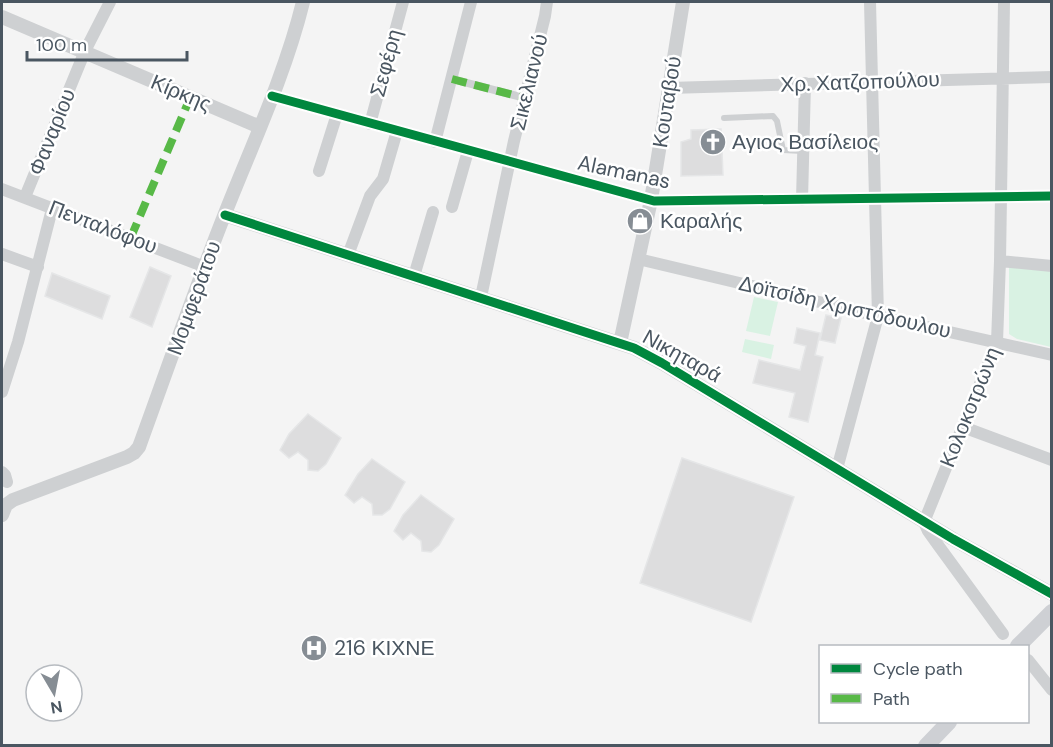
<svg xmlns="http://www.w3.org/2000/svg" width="1053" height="747" viewBox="0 0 1053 747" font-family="'DM Sans',sans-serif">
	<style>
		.green { fill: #d9f2e3 }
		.building { fill: #ddddde; stroke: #e5e6e7; stroke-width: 1.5 }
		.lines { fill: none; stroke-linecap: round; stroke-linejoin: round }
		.service { stroke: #ced0d2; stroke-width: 6 }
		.pedestrian { stroke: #ced0d2; stroke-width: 8 }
		.minor { stroke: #ced0d2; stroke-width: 12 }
		.tertiary { stroke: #ced0d2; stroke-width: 14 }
		.secondary { stroke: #ced0d4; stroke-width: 16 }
		.quiet { stroke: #58b947; stroke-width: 8; stroke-dasharray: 15 8; stroke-linecap: butt }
		.cycleway-casing { stroke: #fff; stroke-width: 13 }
		.cycleway { stroke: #00873e; stroke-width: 9 }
		.labels { text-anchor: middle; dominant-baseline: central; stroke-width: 5; stroke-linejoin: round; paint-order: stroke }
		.street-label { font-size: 21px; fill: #4a5661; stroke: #fff }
		.poi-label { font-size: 21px; fill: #4a5661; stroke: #fff; text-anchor: start }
	</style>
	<rect width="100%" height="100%" fill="#f4f4f4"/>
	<path class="green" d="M1009,267L1051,271V347L1017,339L1009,334Z
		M754,297L778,302L770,336L746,331Z
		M745,339L774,345L771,359L742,352Z"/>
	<path class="building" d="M721,129L723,175L681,176V142L691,139V130Z
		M150,267L171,276L152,327L130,317Z
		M52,273L110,296L102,319L45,296Z
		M826,315L841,318L835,343L820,340Z
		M797,328L820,333L815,355L823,357L808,422L789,417L795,393L753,383L759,360L800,370L806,346L794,343Z
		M308,414L341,438L326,464L318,471L308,470V460L298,452L289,458L280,450L289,434Z
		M682,458L794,497L751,622L640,583Z
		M372,459L405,482L390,509L382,515H373L372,504L362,497L354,503L345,495L358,474Z
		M421,495L454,519L439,545L431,552L422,551L421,541L411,533L403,540L394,531L403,515Z"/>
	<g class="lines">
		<path class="service" d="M724,118L773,116L777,121L783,150L803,151"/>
		<path class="pedestrian" d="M452,79L525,98"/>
		<path class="minor" d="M669,88L1052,77
			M272,96L654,201L1052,196
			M370,124L403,2
			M435,142L471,2
			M319,171L337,114
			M2,189L205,267
			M25,197L85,51L110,2
			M802,200L805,83
			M452,207L468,151
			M2,254L38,267
			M348,255L370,196L383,179L397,131
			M638,259L878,316L1052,355
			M1000,261L1052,266
			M414,276L433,212
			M481,297L514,141L545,16L547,2
			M2,392L18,342L52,209
			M963,427L1052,460
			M837,469L878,316L870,2
			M2,472L5,475L7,482
			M1003,634L938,545L928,531L924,522L997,342L1000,261L1004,2
			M1028,660L1052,690"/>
		<path class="tertiary" d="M2,17L260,127
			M225,215L634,348L662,363L953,539L1052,594
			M620,343L651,200L683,2
			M2,515L6,505L13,500L127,457L134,453L139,447C167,370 194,292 224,216C252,145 285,75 303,2"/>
		<path class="secondary" d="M1018,646L1052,612
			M926,746L949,722"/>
		<path class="quiet" d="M452,79L525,98
			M131,237L190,98"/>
		<defs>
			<path id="cycleway" d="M272,96L654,201L1052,196
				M225,215L634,348L662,363L953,539L1052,594"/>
		</defs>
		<use href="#cycleway" class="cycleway-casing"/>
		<use href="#cycleway" class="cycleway"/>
	</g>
	<defs>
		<symbol id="church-disc" viewBox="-11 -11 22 22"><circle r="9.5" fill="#868d94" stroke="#fff"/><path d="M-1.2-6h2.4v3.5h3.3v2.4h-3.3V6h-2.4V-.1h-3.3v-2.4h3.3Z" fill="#fff"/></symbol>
		<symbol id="shop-disc" viewBox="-11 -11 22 22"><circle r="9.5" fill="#868d94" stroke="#fff"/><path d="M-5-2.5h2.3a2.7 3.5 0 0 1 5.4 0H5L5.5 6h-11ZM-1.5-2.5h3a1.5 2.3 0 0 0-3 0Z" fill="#fff"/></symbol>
		<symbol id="hospital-disc" viewBox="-11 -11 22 22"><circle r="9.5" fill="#868d94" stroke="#fff"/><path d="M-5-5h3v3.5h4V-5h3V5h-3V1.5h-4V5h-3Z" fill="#fff"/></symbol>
	</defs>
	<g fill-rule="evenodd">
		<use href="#church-disc" x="698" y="127" width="30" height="30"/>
		<use href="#shop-disc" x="625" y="206" width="30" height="30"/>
		<use href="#hospital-disc" x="299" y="633" width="30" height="30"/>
	</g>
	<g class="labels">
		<g class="street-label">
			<text transform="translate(386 63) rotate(-75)">Σεφέρη</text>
			<text transform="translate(529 82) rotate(-76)">Σικελιανού</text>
			<text transform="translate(860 82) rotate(-2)">Χρ. Χατζοπούλου</text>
			<text transform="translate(181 93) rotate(23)">Κίρκης</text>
			<text transform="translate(667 102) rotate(-81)">Κουταβού</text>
			<text transform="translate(52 132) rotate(-68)">Φαναρίου</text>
			<text transform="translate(624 172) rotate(12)">Alamanas</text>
			<text transform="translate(103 227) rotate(21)">Πενταλόφου</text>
			<text transform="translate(194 298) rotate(-70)">Μομφεράτου</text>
			<text transform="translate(845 307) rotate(13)">Δοϊτσίδη Χριστόδουλου</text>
			<text transform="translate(682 356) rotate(29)">Νικηταρά</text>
			<text transform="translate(970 407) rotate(-68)">Κολοκοτρώνη</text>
		</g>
		<g class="poi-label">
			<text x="732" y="142">Αγιος Βασίλειος</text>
			<text x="660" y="221">Καραλής</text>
			<text x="334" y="648">216 ΚΙΧΝΕ</text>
		</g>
	</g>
	<rect width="1053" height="747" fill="none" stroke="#4a5661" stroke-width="6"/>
	<rect x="819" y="645" width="210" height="78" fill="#ffffff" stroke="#b7bbc0" stroke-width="1.5"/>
	<rect x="831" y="664" width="30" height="9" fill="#00873e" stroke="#b7bbc0" stroke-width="1.5"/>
	<text x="873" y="675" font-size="18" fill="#4a5661">Cycle path</text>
	<rect x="831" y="694" width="30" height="9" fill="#58b947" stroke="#b7bbc0" stroke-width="1.5"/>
	<text x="873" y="705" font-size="18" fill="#4a5661">Path</text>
	<g transform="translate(54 693) rotate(170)"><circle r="28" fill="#ffffff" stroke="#b7bbc0" stroke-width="1.5"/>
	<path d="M0-4.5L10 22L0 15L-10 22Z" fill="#868d94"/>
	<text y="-9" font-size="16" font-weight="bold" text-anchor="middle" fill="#4a5661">N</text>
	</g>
	<path d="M27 51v9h160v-9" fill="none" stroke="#4a5661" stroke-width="3"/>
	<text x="36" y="51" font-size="18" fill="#4a5661" stroke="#ffffff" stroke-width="4.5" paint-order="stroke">100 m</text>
</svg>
